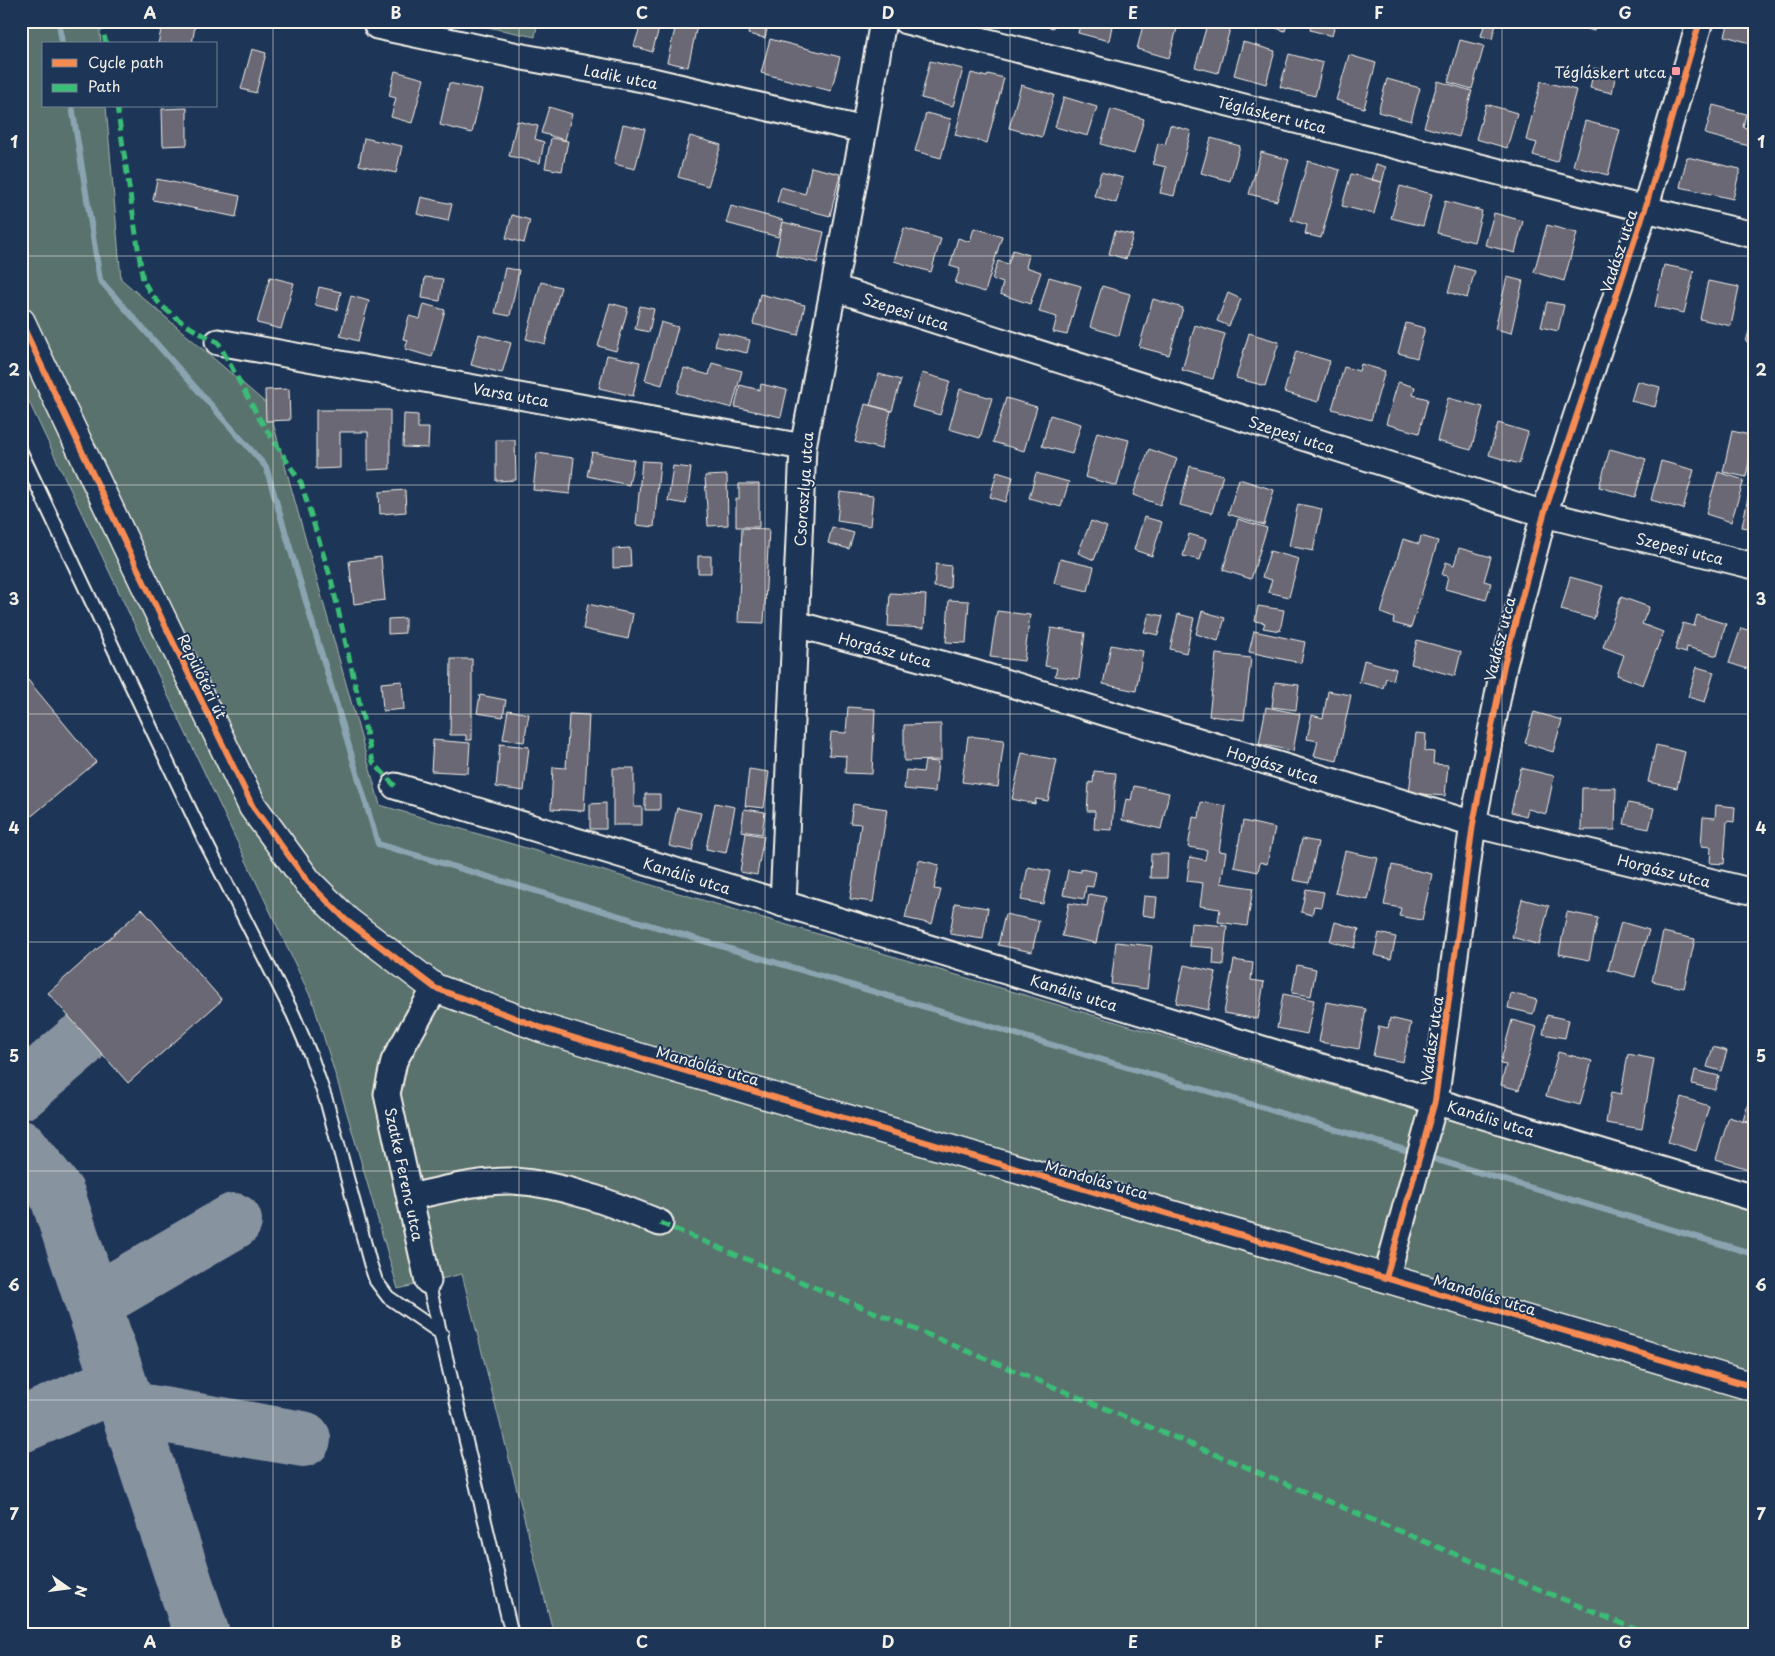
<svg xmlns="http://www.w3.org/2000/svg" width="1775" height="1656" viewBox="0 0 1775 1656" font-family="'Playpen Sans',sans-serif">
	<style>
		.green { fill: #5a726e; stroke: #a7b2ab }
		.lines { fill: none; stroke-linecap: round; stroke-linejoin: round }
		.stream { stroke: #8ba4b1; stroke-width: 6 }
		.taxiway { stroke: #8893a0; stroke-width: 56 }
		.building { fill: #6b6875; stroke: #f4f1e8 }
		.service-casing { stroke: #f4f1e8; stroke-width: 16 }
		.minor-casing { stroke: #f4f1e8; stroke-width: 29 }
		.tertiary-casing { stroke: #f4f1e8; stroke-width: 31 }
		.service { stroke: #1d3557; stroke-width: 12 }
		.minor { stroke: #1d3557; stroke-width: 25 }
		.tertiary { stroke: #1d3557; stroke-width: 28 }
		.quiet { stroke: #3abd76; stroke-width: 5; stroke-dasharray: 10 5; stroke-linecap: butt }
		.cycleway-casing { stroke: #1d3557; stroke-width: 9 }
		.cycleway { stroke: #f68b52; stroke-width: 6 }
		.grid { fill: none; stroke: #f4f1e8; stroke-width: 1; stroke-opacity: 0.55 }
		.poi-dot { fill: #ff9aa2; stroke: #1d3557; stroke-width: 2 }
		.labels { text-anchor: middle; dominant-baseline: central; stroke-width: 4; stroke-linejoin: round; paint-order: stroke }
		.poi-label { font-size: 15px; fill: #f4f1e8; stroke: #1d3557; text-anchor: end }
		.street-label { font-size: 15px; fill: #f4f1e8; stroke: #1d3557 }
		.neatline { fill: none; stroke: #f4f1e8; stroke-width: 2 }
		.grid-label { font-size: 16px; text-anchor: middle; font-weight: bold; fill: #f4f1e8 }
	</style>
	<rect width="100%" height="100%" fill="#1d3557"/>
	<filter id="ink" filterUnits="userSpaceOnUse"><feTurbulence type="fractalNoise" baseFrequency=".02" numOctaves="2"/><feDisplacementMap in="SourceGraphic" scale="10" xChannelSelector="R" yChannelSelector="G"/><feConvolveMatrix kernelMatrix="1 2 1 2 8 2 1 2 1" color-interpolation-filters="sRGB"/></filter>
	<g filter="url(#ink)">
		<path class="green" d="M21,21H99L101,44H44V106H106L121,279L268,405L380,805L1754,1210V1635H554L462,1274L398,1289L344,1103L313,1002L21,385Z
			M459,21H538L535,37Z"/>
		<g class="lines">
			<path class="stream" d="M59,21L62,44
				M72,106L100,280L266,467L378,844L1415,1153
				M1424,1156L1754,1254"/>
			<path class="taxiway" d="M21,1092L80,1041
				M21,1148L57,1194L202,1635
				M93,1303L234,1221
				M128,1409L303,1439
				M21,1425L119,1383"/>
		</g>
		<path class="building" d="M163,21H173L195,26L192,44H158Z
			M677,21H698L688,67L667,62Z
			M751,21H769L765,38L748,34Z
			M1030,21H1054L1053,28Z
			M1081,21H1113L1109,41L1078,33Z
			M1144,21H1179L1169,58L1137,49Z
			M1208,21H1218L1231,25L1218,73L1195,67Z
			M1271,21H1288L1285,31L1270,26Z
			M1312,21H1336L1332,36L1310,30Z
			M1475,21H1497L1492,39L1481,36L1484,26L1474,24Z
			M1575,21H1596L1594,31L1574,25Z
			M1627,21H1653L1651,26Z
			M1729,21H1754V44L1725,36Z
			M641,24L659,29L652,52L634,46Z
			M770,39L840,57L831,91L761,73Z
			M1460,40L1484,46L1472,89L1448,82Z
			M1243,42L1275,51L1266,84L1234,75Z
			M252,49L266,53L256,93L241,89Z
			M1289,54L1323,63L1315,96L1280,87Z
			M1349,55L1376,63L1364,108L1336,100Z
			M930,61L963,69L953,106L921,98Z
			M1594,68L1616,73L1612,93L1590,88Z
			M395,71L424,79L412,123L391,117L396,98L389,96Z
			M971,73L987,77L988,74L1004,78L987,143L955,135Z
			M1387,79L1420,88L1411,121L1378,112Z
			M1438,81L1472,91L1459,137L1424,127Z
			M1541,81L1576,90L1557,162L1533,155L1537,143L1526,140Z
			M449,83L482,90L472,133L440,125Z
			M1021,85L1054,95L1042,137L1009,128Z
			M1064,97L1097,107L1088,136L1055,127Z
			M1486,104L1517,113L1507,148L1476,139Z
			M1713,105L1746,114L1743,127L1753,130L1749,146L1705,134Z
			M549,107L572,114L565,140L541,133Z
			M187,108V145L163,146L162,109Z
			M1111,109L1144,119L1134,154L1101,144Z
			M926,113L951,119L941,158L915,151Z
			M517,121L538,126L535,139L544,142L540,163L509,156Z
			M1585,121L1620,130L1608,175L1573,166Z
			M623,124L645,129L635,169L614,164Z
			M1170,125L1191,131L1174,196L1160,193L1166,167L1153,164L1158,143L1165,145Z
			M690,136L721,145L708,186L678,177Z
			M364,138L402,146L396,173L359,165Z
			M551,138L568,141L562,171L545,168Z
			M1211,138L1240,146L1230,181L1201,173Z
			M1261,152L1289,160L1277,201L1249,194Z
			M1687,157L1740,169L1733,199L1680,187Z
			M1308,161L1340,170L1321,238L1305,234L1307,225L1291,220Z
			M1376,164L1386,167L1382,182L1372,180Z
			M811,167L840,174L830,216L777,202L781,187L805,194Z
			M1101,172L1123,178L1116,203L1094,196Z
			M1351,174L1382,182L1374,214L1342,206Z
			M157,179L240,196L236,217L153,200Z
			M1400,186L1432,194L1423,226L1391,218Z
			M421,197L452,204L448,221L417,214Z
			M1445,201L1482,211L1474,242L1437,233Z
			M731,206L783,220L778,237L726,223Z
			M1494,213L1523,221L1515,253L1485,245Z
			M512,215L530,220L524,243L506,238Z
			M783,222L824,232L817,263L776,253Z
			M1547,225L1577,233L1564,281L1534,272Z
			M904,228L941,239L931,272L894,261Z
			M974,228L1002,236L985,292L955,283L960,269L950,266L958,238L970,242Z
			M1115,231L1133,235L1126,259L1109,254Z
			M1013,250L1029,255L1026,267L1041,272L1030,304L1000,294L1003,283L992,279L998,261L1008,264Z
			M1664,265L1694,271L1684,313L1655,307Z
			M1456,266L1475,271L1467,298L1448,292Z
			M505,268L519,270L510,316L495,313Z
			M270,277L294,283L281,329L257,323Z
			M425,277L443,279L440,301L422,298Z
			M1049,277L1081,286L1067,335L1053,332L1057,317L1039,312Z
			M1507,277L1523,281L1511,333L1495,329Z
			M1708,281L1739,287L1731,326L1700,319Z
			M541,282L561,287L545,344L526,339Z
			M1102,286L1130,294L1119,336L1090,327Z
			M319,287L341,292L337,310L315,305Z
			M1228,293L1241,299L1229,326L1217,321Z
			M760,294L805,305L798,335L753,324Z
			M351,296L369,301L358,341L340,336Z
			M1153,299L1183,308L1169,355L1139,347Z
			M1547,302L1564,305L1558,331L1541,327Z
			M610,303L628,308L616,351L598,346Z
			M424,304L445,310L432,357L405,349L408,340L403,339L409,316L420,319Z
			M640,306L654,309L649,332L635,329Z
			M1754,313V344L1746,342Z
			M661,322L678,327L662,385L645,380Z
			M1406,323L1425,328L1417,358L1398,353Z
			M1195,325L1225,334L1213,379L1182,370Z
			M718,332L750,340L747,353L715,346Z
			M1249,333L1279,342L1265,386L1236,378Z
			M479,334L511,343L502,373L471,365Z
			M1296,351L1330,361L1318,402L1284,392Z
			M607,355L640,362L633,396L599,388Z
			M712,363L742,371L732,408L677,393L684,368L709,375Z
			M1361,364L1385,371L1371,420L1332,409L1344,367L1359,371Z
			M922,373L950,381L940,415L912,407Z
			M879,374L901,380L892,411L870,405Z
			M1637,381L1660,387L1655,407L1631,401Z
			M1398,382L1415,387L1413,395L1428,399L1419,433L1386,424Z
			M761,384L787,390L781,417L735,407L740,385L760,390Z
			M289,389L290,420L266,421L265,390Z
			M960,389L992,398L980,438L949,429Z
			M1006,398L1037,407L1024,451L993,442Z
			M1448,398L1483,407L1471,450L1437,441Z
			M865,404L891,411L881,449L855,442Z
			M316,410H390V469L368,470V432H340V468L316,469Z
			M404,414L418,415V428H429L428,448L403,447Z
			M1050,415L1081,424L1072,454L1042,446Z
			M1498,423L1528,432L1519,464L1489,455Z
			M1732,431L1754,436L1746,477L1723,472Z
			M1097,432L1129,440L1117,486L1085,477Z
			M496,440H515L516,480L496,481Z
			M1149,449L1177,459L1160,505L1133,495Z
			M1610,449L1646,459L1635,497L1599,487Z
			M592,452L634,460L629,485L587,476Z
			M537,453L574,458L570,494L533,490Z
			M642,461L660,462L654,527L636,525Z
			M1661,461L1694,470L1683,509L1651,500Z
			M673,466L691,468L686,504L668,501Z
			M1190,466L1223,475L1212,513L1180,505Z
			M997,472L1013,477L1006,502L990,497Z
			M1718,472L1744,480L1731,522L1706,514Z
			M1036,473L1069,482L1061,507L1029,498Z
			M727,475L728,525L708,526L705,476Z
			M1239,479L1274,490L1264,525L1228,514Z
			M1751,483L1754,484V529L1742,527Z
			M739,484H759V527H736V499H739Z
			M405,490L406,512L380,514L379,492Z
			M840,492L873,496L870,526L837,521Z
			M1298,504L1322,509L1313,551L1289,546Z
			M1144,517L1162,522L1152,556L1134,550Z
			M1238,519L1267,528L1251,579L1223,570Z
			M1091,521L1107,527L1094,560L1078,553Z
			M832,527L854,533L849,549L828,543Z
			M742,528L769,529L764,623L738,622Z
			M1189,534L1206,539L1200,560L1183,556Z
			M1421,536L1438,541L1411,628L1393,623L1394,618L1381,613L1403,539L1419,544Z
			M630,548L631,567L613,568V549Z
			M1459,548L1491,557L1484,581L1491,583L1486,600L1445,589L1448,576L1442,575L1446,562L1454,565Z
			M1270,551L1299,559L1289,597L1268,592L1272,580L1262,577Z
			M698,556H711V573H698Z
			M381,557L385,600L354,604L349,561Z
			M1060,559L1094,567L1088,591L1054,583Z
			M936,564L951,566L950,588L934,587Z
			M1570,577L1603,586L1594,619L1561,610Z
			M890,593L926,595L924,628L888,626Z
			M1621,597L1649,607L1642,624L1663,632L1643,685L1617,675L1624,655L1603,647Z
			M949,600L969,601L966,643L946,642Z
			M588,604L633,614L628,639L583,629Z
			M1258,606L1284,610L1280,631L1263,628L1265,623L1255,621Z
			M997,611L1030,615L1024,661L990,657Z
			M1202,611L1225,618L1218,641L1196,634Z
			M1149,613L1163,616L1158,635L1144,632Z
			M1178,614L1194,618L1186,653L1170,649Z
			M1697,615L1726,624L1717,656L1687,647L1686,653L1675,650L1683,623L1694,626Z
			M405,618V633L388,634V619Z
			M1051,628L1085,633L1079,679L1055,676L1057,668L1045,666Z
			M1741,628L1754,632V671L1729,663Z
			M1254,631L1305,642L1301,663L1249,652Z
			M1417,640L1461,652L1455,676L1411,664Z
			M1111,645L1143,651L1136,691L1103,684Z
			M1216,654L1251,658L1244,720L1209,716Z
			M451,659H472V740H466V735H450Z
			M1364,660L1396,669L1393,680L1386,678L1383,688L1359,682Z
			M1697,667L1714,672L1705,702L1688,697Z
			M28,680L96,762L21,825V686Z
			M402,681L404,709L383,711L381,683Z
			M1275,682L1299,685L1296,710L1272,707Z
			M1328,691L1351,695L1337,761L1314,756L1318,741L1307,739L1312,715L1323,718Z
			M480,695L506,700L503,717L477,713Z
			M848,707L875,709L872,774L845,773L846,756L829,755L831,732L846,733Z
			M1266,707L1300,714L1293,751L1259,744Z
			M508,710L529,714L524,742L503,739Z
			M1534,712L1562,720L1553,752L1525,743Z
			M569,714L589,715L584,811L551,809L553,767L566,768Z
			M941,724V760L904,761V725Z
			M1416,733L1426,734L1425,751L1434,752L1433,764L1448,765L1445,796L1409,793Z
			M968,736L1004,740L998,787L962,782Z
			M433,740L470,743L468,773L431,771Z
			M500,744L529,747L524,791L496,787Z
			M1656,745L1685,752L1677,788L1648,782Z
			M1022,753L1057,760L1048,801L1036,799L1035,804L1012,799Z
			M925,761L938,762L935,792L904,789L906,770L923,772Z
			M613,768H634V807H642V825H613Z
			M1521,768L1554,776L1546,814L1528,809L1526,816L1511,812Z
			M749,769L769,772L764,808L745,806Z
			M1094,771L1116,773L1112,830L1094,829L1095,811H1087L1089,782L1093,783Z
			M1134,786L1169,793L1161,829L1122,820L1126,799L1131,800Z
			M1582,788H1616L1615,830H1581Z
			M645,794H660V810H645Z
			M1201,802L1226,806L1219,851L1226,852L1221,883L1253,888L1247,926L1218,922L1220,909L1200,906L1203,883L1187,881L1190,857L1205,860L1207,850L1188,847L1193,817L1199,818Z
			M606,803V829H590V804Z
			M715,803L735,807L726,853L706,849Z
			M1628,803L1654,808L1649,829L1624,824Z
			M853,804L887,809L873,902L850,899L861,824L850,823Z
			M1716,805L1735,807L1734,822L1727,821L1724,864L1710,863L1711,847L1701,846L1703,817L1715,818Z
			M677,808L701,813L692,851L669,846Z
			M744,809L765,812L762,834L741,831Z
			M1243,821L1275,828L1267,864L1260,862L1258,872L1234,867Z
			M746,833L764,836L757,875L740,872Z
			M1302,839L1318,842L1309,883L1293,880Z
			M1750,842H1754V874H1749Z
			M1345,851L1378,858L1368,900L1335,893Z
			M1151,854H1168L1167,878H1150Z
			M919,860L939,865L934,889L941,890L932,924L905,918Z
			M1392,865L1432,874L1422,920L1399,916L1401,908L1384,905Z
			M1028,867L1050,871L1043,904L1021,900Z
			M1081,869L1096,872L1093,887L1086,886L1084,899L1063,895L1068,870L1081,872Z
			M1306,889L1324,892L1321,907L1314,906L1312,915L1301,912Z
			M1089,894L1106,897L1096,943L1062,936L1069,903L1087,906Z
			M1144,896L1157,897L1155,917L1142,915Z
			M1522,899L1549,906L1539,945L1512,937Z
			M955,903L988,908L983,939L950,934Z
			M142,909L222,1000L128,1083L48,993Z
			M1567,912L1598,918L1589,960L1559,954Z
			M1005,914L1039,921L1032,952L998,945Z
			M1335,922L1359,929L1354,948L1330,941Z
			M1621,922L1649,930L1635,977L1608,970Z
			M1191,923L1227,926L1223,965L1213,964L1214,948L1189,946Z
			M1663,932L1695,939L1684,988L1652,981Z
			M1379,933L1396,937L1391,959L1374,955Z
			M1116,942L1152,946L1147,989L1111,984Z
			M1234,960L1253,963L1251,980L1264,982L1258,1019L1224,1013Z
			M1184,965L1216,972L1208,1010L1176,1003Z
			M1297,965L1316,969L1311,996L1292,993Z
			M1511,993L1537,1000L1533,1014L1508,1008Z
			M1283,994L1314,1000L1307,1034L1277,1028Z
			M1326,1002L1366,1009L1359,1049L1319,1042Z
			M1547,1015L1569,1020L1565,1038L1543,1034Z
			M1390,1018L1411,1023L1403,1062L1373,1056L1379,1026L1388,1028Z
			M1512,1020L1537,1027L1519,1090L1501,1085L1506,1065L1500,1064Z
			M1713,1047L1727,1051L1721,1071L1707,1067Z
			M1558,1052L1592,1061L1580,1105L1546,1096Z
			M1628,1054L1654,1059L1642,1129L1606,1123L1611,1092L1621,1094Z
			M1695,1070L1719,1076L1715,1090L1692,1084Z
			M1754,1083V1123L1743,1121Z
			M1681,1097L1709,1106L1696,1151L1668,1142Z
			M1729,1117L1754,1125V1152L1748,1169L1716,1159Z"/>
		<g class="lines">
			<defs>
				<path id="service" d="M21,452L156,738L203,837L293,1014L311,1056L327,1103L370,1263L376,1281L388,1297L442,1334
					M428,1281L512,1635"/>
				<path id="minor" d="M906,21L1645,209L1754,235
					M377,26L523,57L648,80L864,130
					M834,288L1544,514L1754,566
					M218,342L803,447
					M796,624L971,672L1473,824L1754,892
					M395,786L1754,1198
					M783,904L803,447L864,130L883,21
					M410,1197C443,1190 479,1180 513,1181C564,1184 613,1204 660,1223
					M1386,1278L1435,1101L1473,824L1504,665L1544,514L1645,209L1700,21
					M428,1281L387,1094L394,1061L435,988"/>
				<path id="tertiary" d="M21,322L131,555L253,807L308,882L347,921L435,988L542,1028L621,1052L1754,1387"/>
			</defs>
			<use href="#service" class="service-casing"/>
			<use href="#minor" class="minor-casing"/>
			<use href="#tertiary" class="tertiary-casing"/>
			<use href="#service" class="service"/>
			<use href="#minor" class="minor"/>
			<use href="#tertiary" class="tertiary"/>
			<path class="quiet" d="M101,21L106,44
				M354,21L377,26
				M117,106L143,281C147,286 150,293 154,297C168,315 197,333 218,342L259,418L301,483L331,579L373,762L395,786
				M660,1223L1649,1635"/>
			<defs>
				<path id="cycleway" d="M21,322L131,555L253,807L308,882L347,921L435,988L542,1028L621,1052L1754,1387
					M1386,1278L1435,1101L1473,824L1504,665L1544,514L1645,209L1700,21"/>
			</defs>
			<use href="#cycleway" class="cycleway-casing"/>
			<use href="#cycleway" class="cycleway"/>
		</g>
	</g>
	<path class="grid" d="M273,21V1635M519,21V1635M765,21V1635M1010,21V1635M1256,21V1635M1502,21V1635M21,256H1754M21,485H1754M21,714H1754M21,942H1754M21,1171H1754M21,1400H1754"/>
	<rect class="poi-dot" x="1671" y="66" width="10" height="10" rx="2.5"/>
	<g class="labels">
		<g class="poi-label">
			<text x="1666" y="71">Tégláskert utca</text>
		</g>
		<g class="street-label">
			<text transform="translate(621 76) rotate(11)">Ladik utca</text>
			<text transform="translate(1272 114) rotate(14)">Tégláskert utca</text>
			<text transform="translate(1618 251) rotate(-72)">Vadász utca</text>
			<text transform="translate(906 311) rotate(18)">Szepesi utca</text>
			<text transform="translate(511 394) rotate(10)">Varsa utca</text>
			<text transform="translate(1292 434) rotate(18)">Szepesi utca</text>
			<text transform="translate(803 489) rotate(-86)">Csoroszlya utca</text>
			<text transform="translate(1680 548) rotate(14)">Szepesi utca</text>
			<text transform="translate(1499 639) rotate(-76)">Vadász utca</text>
			<text transform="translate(885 649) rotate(15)">Horgász utca</text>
			<text transform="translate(203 676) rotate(64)">Repülőtéri út</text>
			<text transform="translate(1273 764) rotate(17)">Horgász utca</text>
			<text transform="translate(1664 870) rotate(14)">Horgász utca</text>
			<text transform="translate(687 875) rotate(17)">Kanális utca</text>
			<text transform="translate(1074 992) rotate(17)">Kanális utca</text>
			<text transform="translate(1431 1039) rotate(-82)">Vadász utca</text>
			<text transform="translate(708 1065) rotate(16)">Mandolás utca</text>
			<text transform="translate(1491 1118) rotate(17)">Kanális utca</text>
			<text transform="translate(405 1174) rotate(78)">Szatke Ferenc utca</text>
			<text transform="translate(1097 1179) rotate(16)">Mandolás utca</text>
			<text transform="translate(1485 1294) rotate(17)">Mandolás utca</text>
		</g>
	</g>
	<rect width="1775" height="1656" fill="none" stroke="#1d3557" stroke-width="55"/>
	<rect x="42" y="42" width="175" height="65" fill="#1d3557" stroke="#738091"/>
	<rect x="52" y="59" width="25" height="8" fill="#f68b52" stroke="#738091"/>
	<text x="88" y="68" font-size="15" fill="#f4f1e8">Cycle path</text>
	<rect x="52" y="84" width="25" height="8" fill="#3abd76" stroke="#738091"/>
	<text x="88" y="92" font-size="15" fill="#f4f1e8">Path</text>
	<g transform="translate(68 1588) rotate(104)" stroke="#1d3557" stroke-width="4" paint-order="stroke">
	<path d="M0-4L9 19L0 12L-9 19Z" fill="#f4f1e8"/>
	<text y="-8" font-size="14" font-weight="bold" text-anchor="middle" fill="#f4f1e8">N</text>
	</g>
	<rect x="28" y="28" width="1720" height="1600" class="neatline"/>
	<g class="grid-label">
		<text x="150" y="19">A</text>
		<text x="396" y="19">B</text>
		<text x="642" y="19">C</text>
		<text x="888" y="19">D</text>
		<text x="1133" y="19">E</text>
		<text x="1379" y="19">F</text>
		<text x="1625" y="19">G</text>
		<text x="14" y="148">1</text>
		<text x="1761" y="148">1</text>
		<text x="14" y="376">2</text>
		<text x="1761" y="376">2</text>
		<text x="14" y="605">3</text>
		<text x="1761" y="605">3</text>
		<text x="14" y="834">4</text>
		<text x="1761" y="834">4</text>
		<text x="14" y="1062">5</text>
		<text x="1761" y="1062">5</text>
		<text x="14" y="1291">6</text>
		<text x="1761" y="1291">6</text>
		<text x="14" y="1520">7</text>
		<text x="1761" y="1520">7</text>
		<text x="150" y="1648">A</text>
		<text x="396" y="1648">B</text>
		<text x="642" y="1648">C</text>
		<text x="888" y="1648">D</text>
		<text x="1133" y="1648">E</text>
		<text x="1379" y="1648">F</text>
		<text x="1625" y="1648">G</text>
	</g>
</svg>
